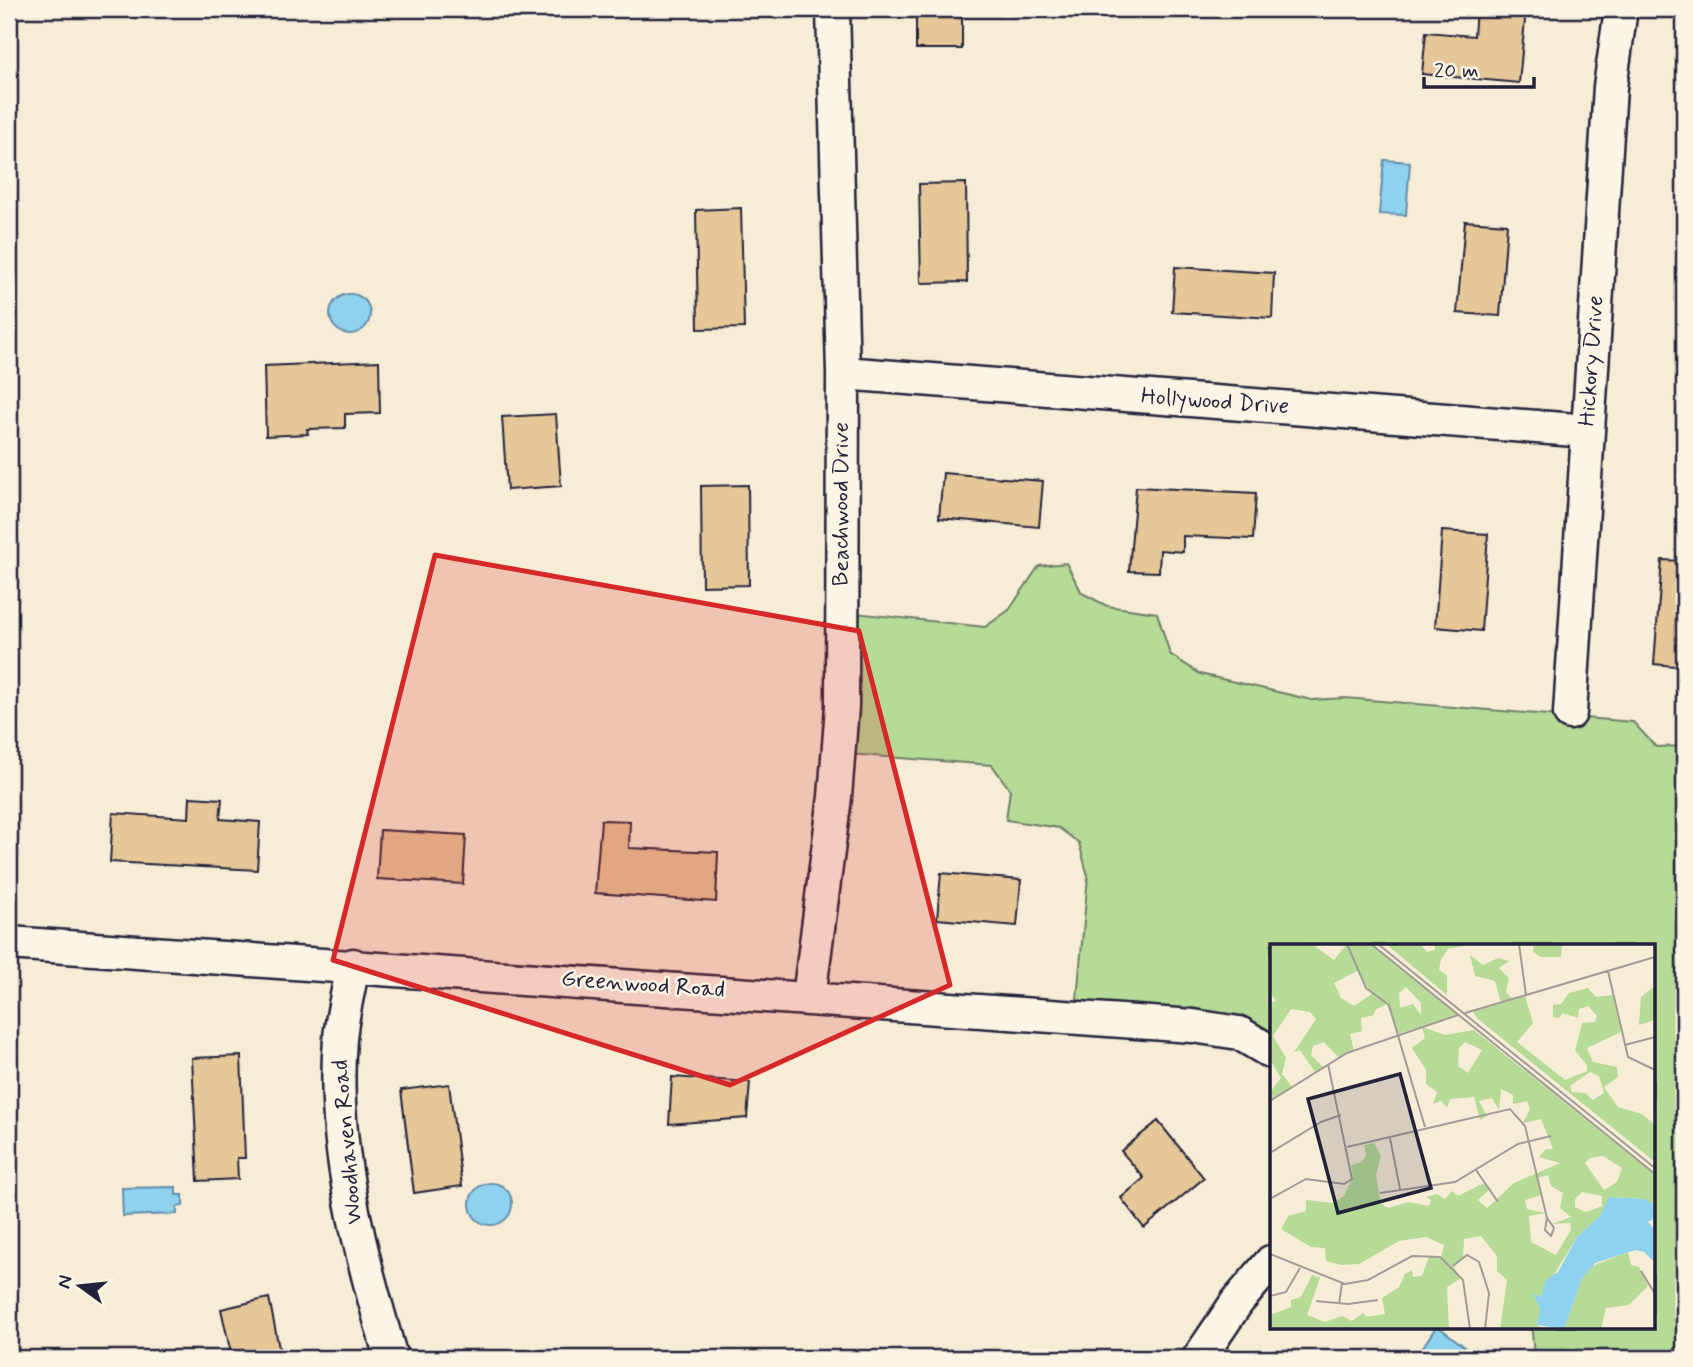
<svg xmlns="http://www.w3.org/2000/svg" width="1693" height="1367" viewBox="0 0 1693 1367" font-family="Mynerve,sans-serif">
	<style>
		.green { fill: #b5db97; stroke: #6c7e69; stroke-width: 2 }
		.water { fill: #8ed2ef; stroke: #638ca7; stroke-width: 2 }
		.building { fill: #e5c798; stroke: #22223b; stroke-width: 2 }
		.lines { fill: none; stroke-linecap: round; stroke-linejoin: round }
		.minor-casing { stroke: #22223b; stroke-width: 37 }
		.minor { stroke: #fcf5e5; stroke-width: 32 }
		.marked { fill: #d62828; fill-opacity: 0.2; stroke: #d62828; stroke-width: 5; stroke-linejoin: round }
		.labels { text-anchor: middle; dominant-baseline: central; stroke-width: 5; stroke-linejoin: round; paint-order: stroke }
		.street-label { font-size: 23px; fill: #22223b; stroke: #fcf5e5 }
		.inset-road { fill: none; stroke: #a29b98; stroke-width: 2 }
		.view { fill: #22223b; fill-opacity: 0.15; stroke: #22223b; stroke-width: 3.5 }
		.inset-edge { fill: none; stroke: #22223b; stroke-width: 3.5 }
	</style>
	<rect width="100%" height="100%" fill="#f7ecd6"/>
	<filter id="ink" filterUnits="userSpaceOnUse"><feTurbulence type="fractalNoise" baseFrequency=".0143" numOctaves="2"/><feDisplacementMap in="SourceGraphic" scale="14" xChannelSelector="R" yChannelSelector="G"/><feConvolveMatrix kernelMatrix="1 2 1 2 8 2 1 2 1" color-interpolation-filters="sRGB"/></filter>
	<g filter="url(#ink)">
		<path class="green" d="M1066,563L1082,593L1107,606L1157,613L1170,654L1200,674L1312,700L1345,698L1633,722L1656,747L1684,746V1358H1534L1532,1331L1526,1327H1653V945H1271V1055L1076,1010L1088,876L1079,843L1059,828L1006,820L1010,790L992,765L848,754L856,613L985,627L1009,610L1039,566Z"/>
		<path class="water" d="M1384,160L1410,162L1406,215L1379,214Z
			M330 314a20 20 0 1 1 40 0a20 20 0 1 1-40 0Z
			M470 1204a21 21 0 1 1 42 0a21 21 0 1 1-42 0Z
			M176,1187V1195H183V1206L177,1207V1214L123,1216L122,1188Z
			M1436,1327H1439L1479,1358H1420L1417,1356Z"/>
		<path class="building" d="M916,9H962V49H916Z
			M1476,9H1526L1519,83L1422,74L1426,32L1474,36Z
			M966,183L967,282L921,283L919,184Z
			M741,208L744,328L698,329L696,210Z
			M1465,221L1507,224L1500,316L1457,313Z
			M1175,267L1274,273L1272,318L1172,312Z
			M379,361L380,413L345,414V428L307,429L308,434L266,436L264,366Z
			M556,414L561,486L507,490L502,417Z
			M943,473L1043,481L1039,527L939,518Z
			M748,485L749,585L702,586L701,486Z
			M1136,487L1256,493L1253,539L1183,536V552L1160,550L1159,572L1129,571Z
			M1442,531L1488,534L1481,631L1435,627Z
			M1662,560L1684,561V667L1654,664Z
			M190,797L222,799L220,819L260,822L257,870L110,862L113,813L189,818Z
			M601,820L630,821L629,848L718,852L716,902L595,893Z
			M380,830L466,835L463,884L377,879Z
			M941,873L1021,880L1017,926L937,919Z
			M241,1056L245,1158H237L238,1179L198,1181L192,1058Z
			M672,1077L750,1082L747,1118L669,1124Z
			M449,1084L462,1186L414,1193L401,1090Z
			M1158,1121L1204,1178L1144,1228L1121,1198L1144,1178L1121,1151Z
			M269,1298L281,1358H232L221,1309Z"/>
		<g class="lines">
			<defs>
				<path id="minor" d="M843,373L1588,431
					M1570,713L1610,87L1621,9
					M9,943L1193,1026L1239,1033L1271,1052
					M353,965C349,989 342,1014 340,1039C331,1148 361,1254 391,1358
					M809,997L835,797L842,706L843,373L833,9
					M1199,1358L1237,1302L1271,1262"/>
			</defs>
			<use href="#minor" class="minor-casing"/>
			<use href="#minor" class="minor"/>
		</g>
	</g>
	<path class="marked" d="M435,555L859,631L950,985L730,1085L333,960Z"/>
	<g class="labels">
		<g class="street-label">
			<text transform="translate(1592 361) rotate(-86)">Hickory Drive</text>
			<text transform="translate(1215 402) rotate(4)">Hollywood Drive</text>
			<text transform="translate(842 504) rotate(-90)">Beachwood Drive</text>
			<text transform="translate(643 985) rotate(4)">Greenwood Road</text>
			<text transform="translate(348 1142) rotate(-95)">Woodhaven Road</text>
		</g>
	</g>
	<g transform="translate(1270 944)">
		<rect width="385" height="385" fill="#f7ecd6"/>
		<path d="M0,0H42L64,16L77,0H101L187,70L152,83L175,91L204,86L385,231V266L373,255L341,253L330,272L307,293L270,353L264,349L270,365L267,381L274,385H230L237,336L227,327V312L211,292L194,295L193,313L183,322L191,334L177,343L179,385H0V371L21,363V356L31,353L42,331L50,334L37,371L55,378L72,372L82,377L93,369L97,373L115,370L112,354L129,343L135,330L142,326L143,333L152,332L159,312L171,314L174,301L156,293L129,297L89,320L71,321L56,317L55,304L41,303L11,285L18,272L36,267V256L64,259L74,252L83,233L81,221L92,218L96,211L94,201L104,199L111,212L106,231L111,260L118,264L138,258L159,262L161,256L156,253L167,250L175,255L182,247L188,252L214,239L219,246L208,256L217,264L244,239L290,219L269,213L276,205H283L271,175L253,179L260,165L257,157L243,160V151L231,145L229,166L222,154L209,157L217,172L210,176L204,153L180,155L177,163L171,157L163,160L167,148L156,140V126L142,104L155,94L152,83L127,90L117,60L105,66L104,71L91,74L92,87L80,90L84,107L69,114L54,98L43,102L41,111L53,123L45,128L30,106L24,108L46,75L40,68L21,65L3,92L16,114L12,130L22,143L0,158V148L11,134L0,116V59L6,57L0,49ZM87,27L102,50L84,62L71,54L64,39ZM136,43L151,59V71L143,60L130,64L129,49ZM195,98L212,106L198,129L188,122L189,104ZM333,212L352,224L347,238L334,246L315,219L320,214ZM278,231L281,242L293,249L290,264L301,273L282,280L300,279L301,286L286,311L261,298L259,272L275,269L257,265L255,256L271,251L267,234ZM312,248L332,252V262L316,268L305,263V255ZM116,0H150L157,8L165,6V0L199,1L178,5L171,15L169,26L177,31V51ZM264,0H292L291,13H271L263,8ZM200,11L213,21L228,14L239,17L229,24L239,34L236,48L243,55L255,52L263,79L247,98L295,136L317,127V121L305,107L312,79L325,78L327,72L318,62L309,65L308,74L293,69L289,74L283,73V61L291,60L299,49L318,44L326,53L343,51L351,88L317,104L323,118L347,123L348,133L334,143L348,163L372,170L385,181V218L208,75L202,67L231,59L225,37L205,32ZM320,128L329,132L334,149L323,156L315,149L302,148L300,142ZM385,42V76L369,81L371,53ZM358,308L361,321L369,323L378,342L359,361L336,364L331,385H294L312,335L322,322Z" fill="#b5db97" fill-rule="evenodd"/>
		<path d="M339,253L375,255L383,260L385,274L378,278L385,286V319L374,308L365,306L325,319L312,335L294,385L267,381L270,365L263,349L271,353L276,336L288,328L307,293L330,272Z" fill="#8ed2ef"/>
		<path class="inset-road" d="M77,0L96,44L119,61L155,183M101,0L385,230M108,0L385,224M249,0L256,51M338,27L358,113L385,126M195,69L385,13M355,101L385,93M0,157L77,109L188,71M120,194L130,245M77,203L240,165L255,182L277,274L275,286L281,292L284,284L277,274M0,209L51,178L71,171M206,226L228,258M110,249L185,238L248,200L281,192M0,255L36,235L74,240L82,235L58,120M0,310L75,340L98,336L142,312L170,313L193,336L200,385M183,322L197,311L209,318L219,349L215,385M371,327L385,350M0,352L16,348L30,324M46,357L78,360L108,356M69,360L72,339"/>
		<path class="view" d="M130,130L161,244L68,269L38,155Z"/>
		<rect width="385" height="385" class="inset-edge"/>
	</g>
	<rect width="1693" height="1367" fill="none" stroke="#fcf5e5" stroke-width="35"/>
	<rect x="18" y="18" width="1658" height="1332" fill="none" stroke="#22223b" stroke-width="2.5" filter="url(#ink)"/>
	<g transform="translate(80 1286) rotate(285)" stroke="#fcf5e5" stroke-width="5" paint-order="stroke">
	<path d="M0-5L12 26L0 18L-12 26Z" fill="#22223b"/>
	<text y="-10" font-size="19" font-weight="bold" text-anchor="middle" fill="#22223b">N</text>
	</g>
	<path d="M1424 77v10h110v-10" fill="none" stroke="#22223b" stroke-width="3.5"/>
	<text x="1434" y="77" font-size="21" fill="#22223b" stroke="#fcf5e5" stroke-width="5" paint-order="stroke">20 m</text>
</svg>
